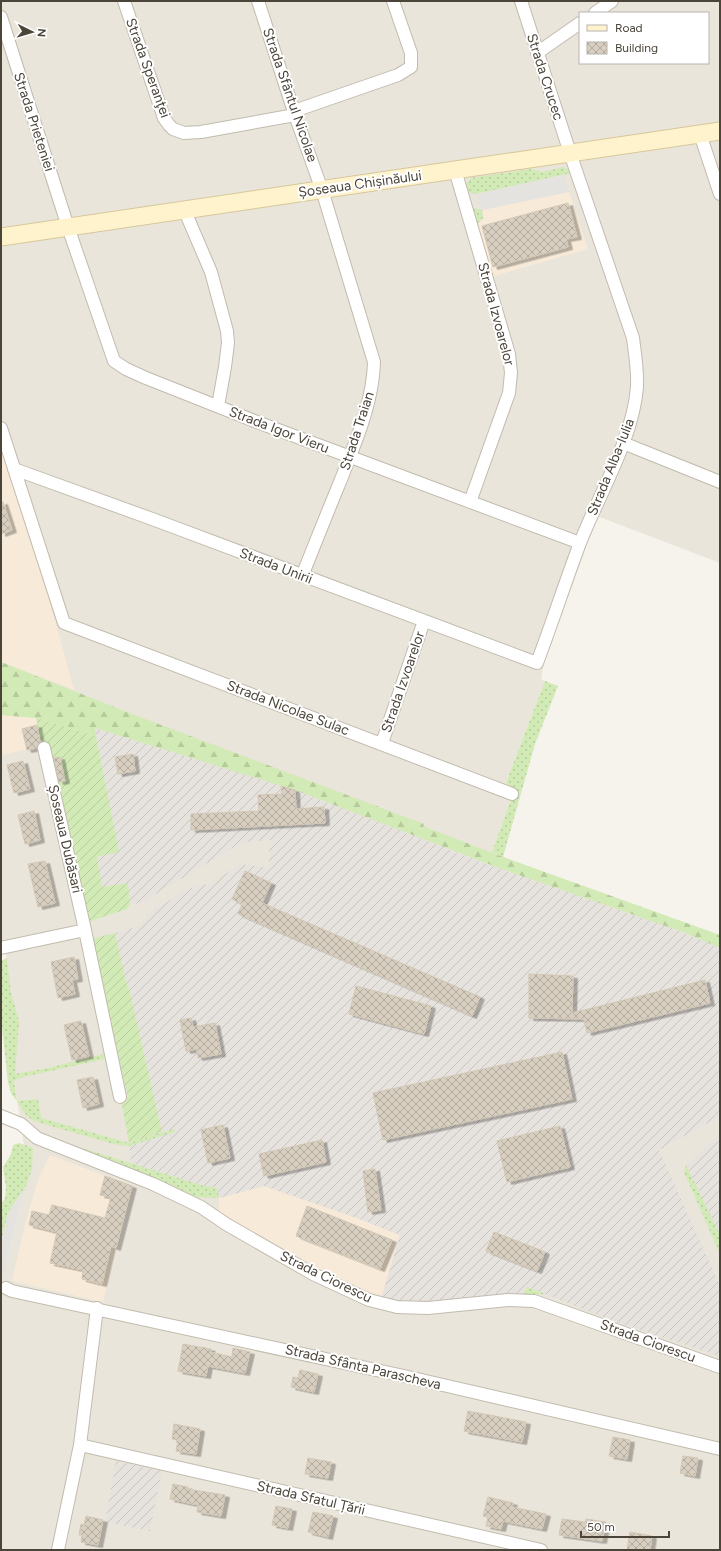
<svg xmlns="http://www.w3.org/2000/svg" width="721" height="1551" viewBox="0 0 721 1551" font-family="Figtree,sans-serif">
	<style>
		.residential { fill: #eae5da; fill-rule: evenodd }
		.commercial { fill: #f7ead8 }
		.industrial { fill: url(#industrial-furrows) }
		.grass { fill: url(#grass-dots) }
		.forest { fill: url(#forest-firs) }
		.garden { fill: url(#garden-furrows) }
		.parking { fill: #e5e3e0 }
		.building { fill: url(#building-cross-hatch); stroke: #d3c7b4; filter: url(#shadow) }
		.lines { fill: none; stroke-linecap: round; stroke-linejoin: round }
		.street-casing { stroke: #c2bbae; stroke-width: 14 }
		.secondary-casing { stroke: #d6c79b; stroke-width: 19 }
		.street { stroke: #fff; stroke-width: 12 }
		.secondary { stroke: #fff3cd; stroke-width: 17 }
		.labels { text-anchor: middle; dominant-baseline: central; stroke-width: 4; stroke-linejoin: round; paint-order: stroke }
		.street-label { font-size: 14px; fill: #4b4439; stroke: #fff }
	</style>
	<defs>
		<pattern id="industrial-furrows" width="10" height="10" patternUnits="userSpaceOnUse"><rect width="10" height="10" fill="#e6e2dd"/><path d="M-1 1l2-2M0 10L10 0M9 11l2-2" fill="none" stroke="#c7c3be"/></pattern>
		<pattern id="grass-dots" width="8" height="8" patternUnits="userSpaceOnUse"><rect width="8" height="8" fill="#d2eab5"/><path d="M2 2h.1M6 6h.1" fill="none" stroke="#b6ca9c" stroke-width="1.8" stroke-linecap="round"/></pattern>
		<pattern id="forest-firs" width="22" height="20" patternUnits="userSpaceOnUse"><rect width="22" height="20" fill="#d2eab5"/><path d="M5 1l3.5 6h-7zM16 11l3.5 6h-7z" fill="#b6ca9c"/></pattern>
		<pattern id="garden-furrows" width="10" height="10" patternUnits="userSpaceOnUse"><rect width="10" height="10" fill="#d2eab5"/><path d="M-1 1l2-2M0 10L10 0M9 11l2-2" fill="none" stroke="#b6ca9c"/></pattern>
		<pattern id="building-cross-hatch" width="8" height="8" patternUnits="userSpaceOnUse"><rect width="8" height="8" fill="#d8cfc1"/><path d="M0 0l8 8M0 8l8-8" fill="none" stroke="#b1aa9e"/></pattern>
		<filter id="shadow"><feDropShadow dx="4.5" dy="2.5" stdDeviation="0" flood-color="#0004"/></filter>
	</defs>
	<rect width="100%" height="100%" fill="#f6f3ec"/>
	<path class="residential" d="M1,1H720V563L597,516L547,645L541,679L545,681L505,784L515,788L492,852L720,948V1550H1V1287L19,1209L24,1145L14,1080L11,992L7,959L1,937ZM580,13H708V63H580Z"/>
	<path class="commercial" d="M569,192L588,249L491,277L477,224L483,218L482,210Z
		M1,442L47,592L74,690L1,662Z
		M1,715L36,718L42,746L1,755Z
		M50,1155L132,1186L103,1302L12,1281L25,1224L39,1177Z
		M264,1186L357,1218L400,1235L381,1299L317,1269L219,1212V1198Z"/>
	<path class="industrial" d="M95,728L295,790L489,865L683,932L720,948V1116L659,1150L720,1286V1356L621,1324L527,1287L523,1295L410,1303L381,1299L400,1235L357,1218L264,1186L219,1198L216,1188L204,1186L131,1163L129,1143L162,1132L130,992L126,981L115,933L142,925L146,915L188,889L212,883L240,864L269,868V850L272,840L242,842L141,903L130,904L128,883L102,887L97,857L119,852Z
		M720,1138V1235L686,1165L713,1141Z
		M116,1461L162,1471L150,1531L105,1522Z"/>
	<path class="grass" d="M563,167L568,169L571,173L476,194L466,192L465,185L471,178L531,169L543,172Z
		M472,208L482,210L483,218L477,224Z
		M545,681L558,686L535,744L503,857L492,852L515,788L505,785Z
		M7,958L11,992L19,1022L15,1074L48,1068L104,1054L105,1059L19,1078L14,1081L17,1101L38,1099L41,1118L129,1143L174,1129L175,1132L129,1146L113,1144L34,1121L26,1115L17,1101L12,1095L8,1083L1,1018V961Z
		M47,1137L204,1186L217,1188L219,1198L195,1197Z
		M19,1143L33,1148L32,1169L26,1186L8,1213L1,1243V1205L5,1198L6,1188L3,1167L11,1154L13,1145Z
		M686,1165L720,1235V1254L684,1172Z
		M527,1287L546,1294L523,1295Z"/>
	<path class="forest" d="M1,662L127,712L424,824L423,826L503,857L720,935V948L683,932L499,868L295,790L95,728L96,736L36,718L1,715Z"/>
	<path class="garden" d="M36,718L96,736L119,852L97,857L102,887L128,883L130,904L127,909L88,922L42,746Z
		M115,933L126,981L130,992L162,1132L129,1143L121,1100L128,1097L90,939Z"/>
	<path class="parking" d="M564,175L569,192L482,210L476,194Z
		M26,1186L19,1209L1,1287V1243L8,1213Z"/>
	<path class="building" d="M568,203L577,237L566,239L568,247L493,267L482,226Z
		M1,502H3L12,530L1,534Z
		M37,725L40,742L37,748L27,750L22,729Z
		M133,754L135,771L118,774L115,757Z
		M60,757L65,781L59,782L54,758Z
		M23,761L30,789L14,793L7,765Z
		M281,786L295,790L296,809L324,807L325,823L191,830V814L259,811L258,795L282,794Z
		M34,811L40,840L25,844L18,815Z
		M45,861L55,903L38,907L28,864Z
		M245,871L271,883L262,903L480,997L472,1016L238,914L242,904L232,899Z
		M74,957L78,979L72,980L75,994L58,998L51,962Z
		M529,974L573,976L572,1013L705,980L710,1003L587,1033L584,1019L529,1018Z
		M356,986L431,1006L424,1034L349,1014Z
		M191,1018L193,1027L215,1023L221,1054L198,1058L197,1049L186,1051L180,1020Z
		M81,1021L89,1056L72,1060L64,1025Z
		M562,1052L572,1099L383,1140L373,1093Z
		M93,1077L99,1104L83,1108L77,1080Z
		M223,1125L230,1158L208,1163L201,1130Z
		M560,1126L570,1167L507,1182L497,1141Z
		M322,1140L326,1162L264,1176L259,1154Z
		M375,1169L381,1210L368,1212L363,1171Z
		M105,1176L132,1186L116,1248L111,1246L102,1284L82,1279L83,1270L50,1263L57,1232L29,1225L32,1211L49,1215L52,1205L105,1218L111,1197L100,1195Z
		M307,1206L392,1240L380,1269L296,1236Z
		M494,1232L545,1252L537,1271L486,1251Z
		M183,1344L211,1349L210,1352L232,1357L233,1348L250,1352L245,1373L208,1366L206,1376L178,1371Z
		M300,1370L318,1374L314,1392L291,1387L293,1377L298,1378Z
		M468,1411L526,1422L522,1442L464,1431Z
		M174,1424L200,1429L196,1454L176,1451L178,1440L172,1439Z
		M613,1437L630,1440L627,1459L609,1456Z
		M683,1456L698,1458L695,1476L680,1473Z
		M308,1458L331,1462L328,1478L305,1474Z
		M173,1484L188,1487L187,1489L225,1495L221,1516L197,1512L198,1505L170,1499Z
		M488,1497L513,1503L512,1507L546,1514L542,1529L503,1521L501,1529L486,1526L488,1517L483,1516Z
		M276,1506L292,1509L288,1528L272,1525Z
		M313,1512L333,1516L328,1537L308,1532Z
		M86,1516L103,1520L98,1545L81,1542L82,1535H79L81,1524L84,1525Z
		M562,1519L585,1522L586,1519L606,1522L602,1541L559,1535Z
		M630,1532L652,1536L650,1550H627Z"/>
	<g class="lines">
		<defs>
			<path id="street" d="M124,1L164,118L169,125L173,129L184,133L201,132L295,115
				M258,1L295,115L322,190L374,362C373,403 355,443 340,482C327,513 315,544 302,576
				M595,13L612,1
				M1,17L68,227L114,361L126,369L146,378L257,422L580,543
				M537,53L580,23
				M294,111L398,75L411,67V53L393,1
				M700,134L720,194
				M455,170L509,354L511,373L509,393L470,502
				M184,209L211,272L227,331L228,343L225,367L218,406
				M1,428L64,623L512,794
				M623,443L720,482
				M14,469L155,520L537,663C552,623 565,583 580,543C599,494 633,439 637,387C638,371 635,354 633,338L570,153L521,1
				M382,743L424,621
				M44,748L85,930L120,1097
				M1,948L85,930
				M1,1116L21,1124L37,1138L153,1184L201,1207L226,1224L313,1274L369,1300L397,1307L428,1308L508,1300L534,1301L720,1367
				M6,1288L12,1291L404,1376L720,1449
				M80,1445L541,1550
				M58,1550L80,1445L97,1308"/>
			<path id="secondary" d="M1,237L720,131"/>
		</defs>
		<use href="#street" class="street-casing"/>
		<use href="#secondary" class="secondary-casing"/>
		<use href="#street" class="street"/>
		<use href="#secondary" class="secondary"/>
	</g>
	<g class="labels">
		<g class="street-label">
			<text transform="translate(148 68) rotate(70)">Strada Speranţei</text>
			<text transform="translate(545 77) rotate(72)">Strada Crucec</text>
			<text transform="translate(290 95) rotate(71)">Strada Sfântul Nicolae</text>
			<text transform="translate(34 122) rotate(72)">Strada Prieteniei</text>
			<text transform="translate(360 184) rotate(-8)">Șoseaua Chișinăului</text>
			<text transform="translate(496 314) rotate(75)">Strada Izvoarelor</text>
			<text transform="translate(279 430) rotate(21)">Strada Igor Vieru</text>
			<text transform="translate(357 431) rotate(-72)">Strada Traian</text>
			<text transform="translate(611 467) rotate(-68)">Strada Alba-Iulia</text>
			<text transform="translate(276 566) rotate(21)">Strada Unirii</text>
			<text transform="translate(403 682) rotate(-71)">Strada Izvoarelor</text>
			<text transform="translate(288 708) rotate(21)">Strada Nicolae Sulac</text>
			<text transform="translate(65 839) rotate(77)">Șoseaua Dubăsari</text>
			<text transform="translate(326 1277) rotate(26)">Strada Ciorescu</text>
			<text transform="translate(648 1341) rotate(20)">Strada Ciorescu</text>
			<text transform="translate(363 1367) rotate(13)">Strada Sfânta Parascheva</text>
			<text transform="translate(311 1498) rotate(13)">Strada Sfatul Țării</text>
		</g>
	</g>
	<rect width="721" height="1551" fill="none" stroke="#4b4439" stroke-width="4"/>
	<rect x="579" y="12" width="130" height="52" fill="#ffffff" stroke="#b7b4b0"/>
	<rect x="587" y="25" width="20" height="6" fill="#fff3cd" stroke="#b7b4b0"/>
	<text x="615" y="32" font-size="12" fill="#4b4439">Road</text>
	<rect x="587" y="42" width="20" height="12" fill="url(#building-cross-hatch)" stroke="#b7b4b0"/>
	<text x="615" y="52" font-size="12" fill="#4b4439">Building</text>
	<g transform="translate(32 32) rotate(95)" stroke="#ffffff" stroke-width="3" paint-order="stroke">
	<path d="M0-3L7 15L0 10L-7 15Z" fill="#4b4439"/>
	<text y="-6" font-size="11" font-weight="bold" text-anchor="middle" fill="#4b4439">N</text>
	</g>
	<path d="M581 1531v6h88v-6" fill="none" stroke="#4b4439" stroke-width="2"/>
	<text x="587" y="1531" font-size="12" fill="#4b4439" stroke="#ffffff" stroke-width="3" paint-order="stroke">50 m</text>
</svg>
